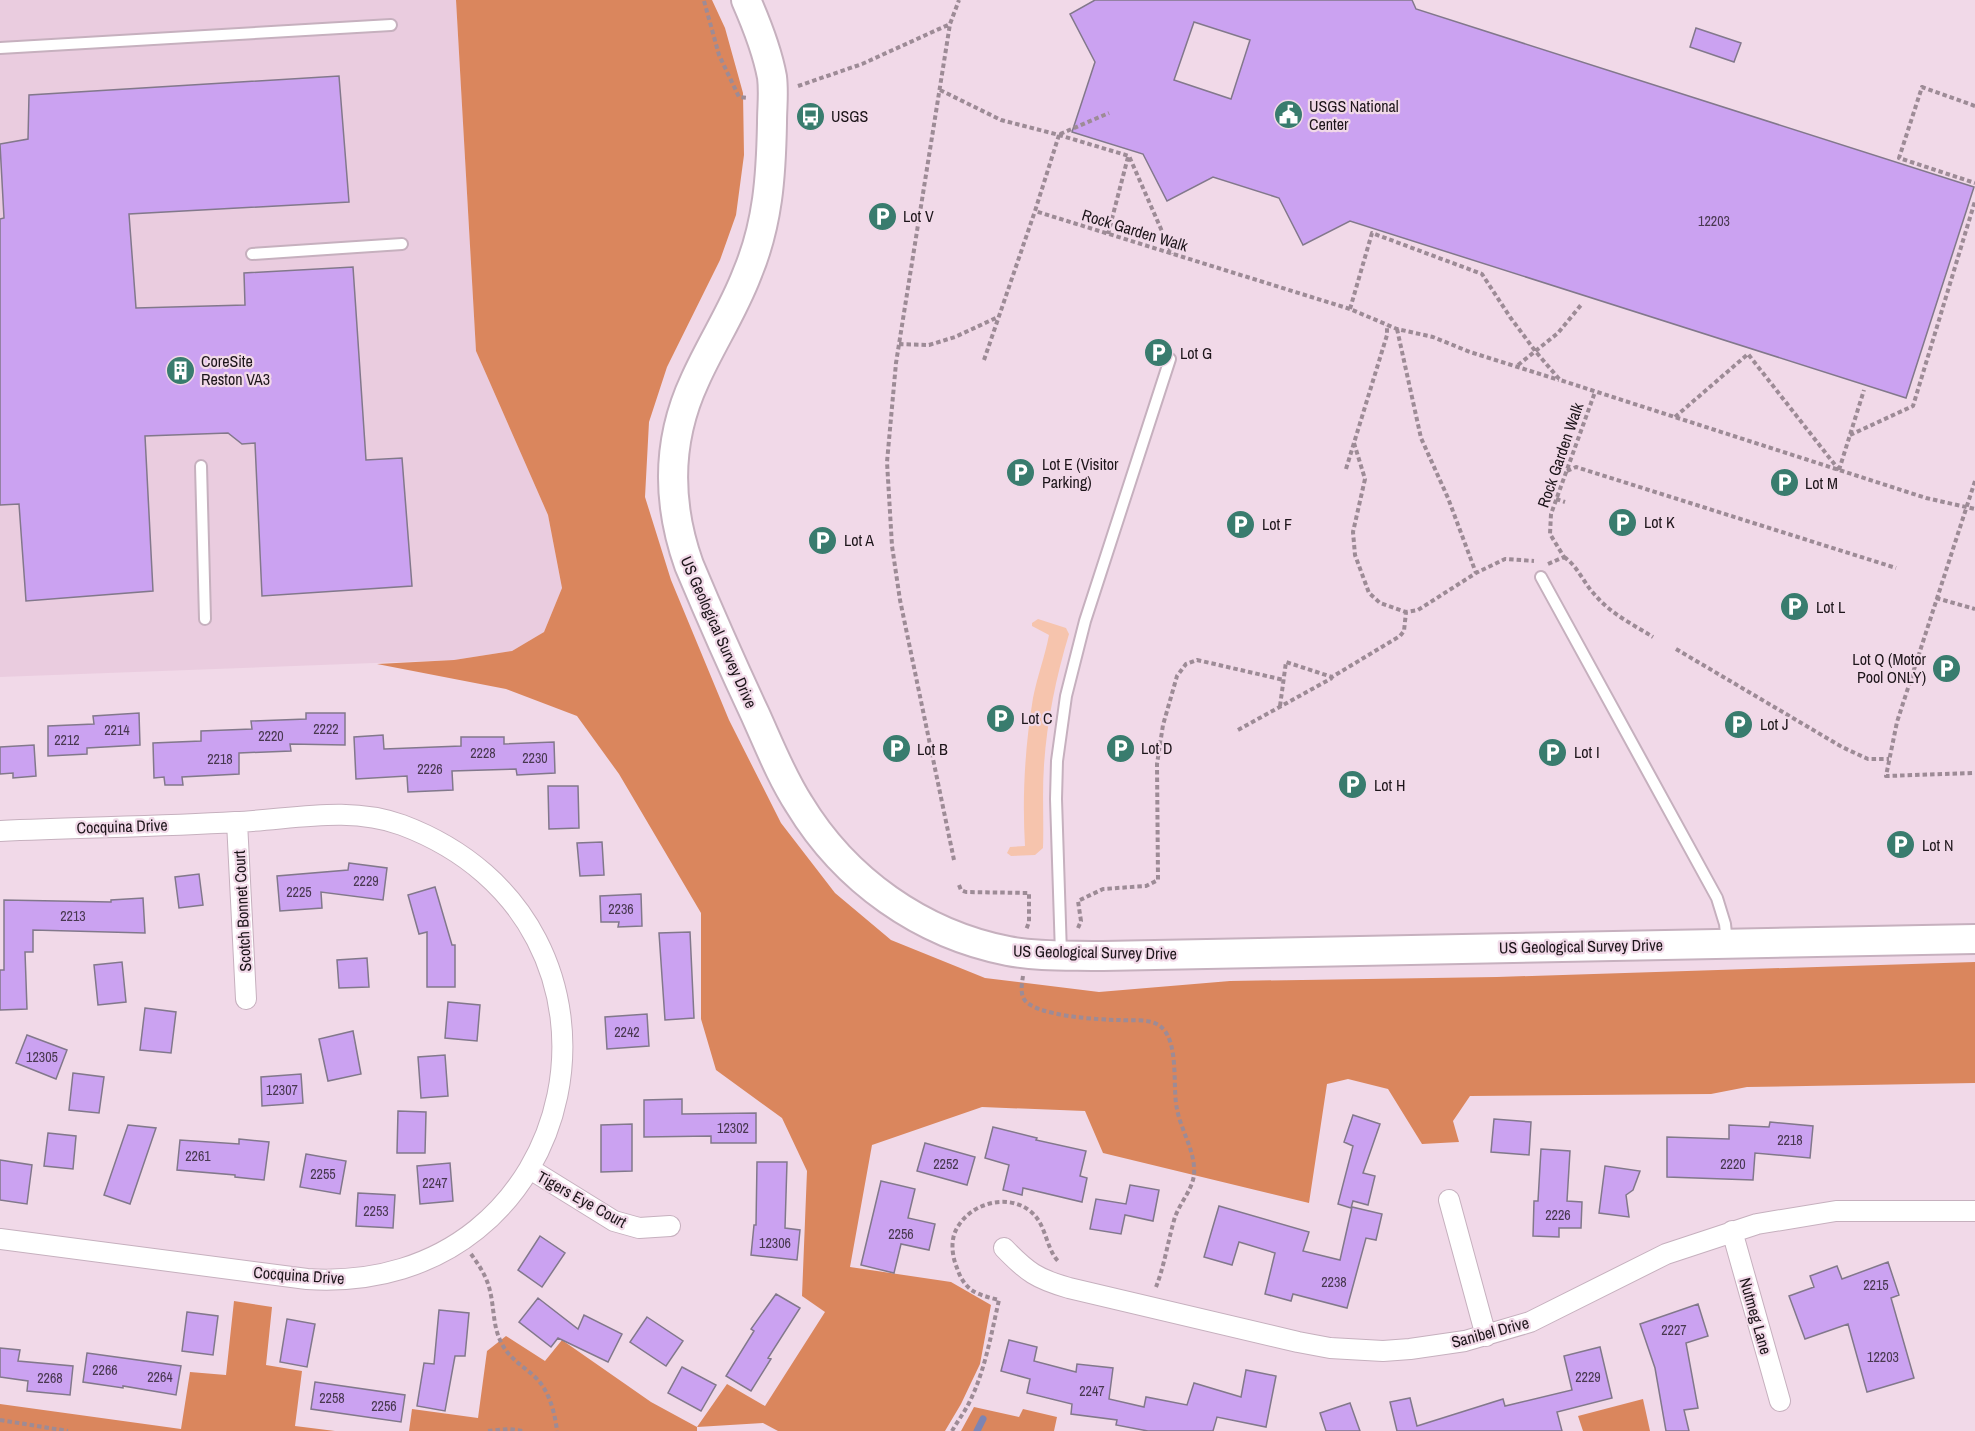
<svg xmlns="http://www.w3.org/2000/svg" width="1975" height="1431" viewBox="0 0 1975 1431" font-family="'Archivo Narrow',sans-serif">
	<style>
		.built { fill: #eaccdf }
		.green { fill: #f6c4ad }
		.forest { fill: #da865d }
		.lines { fill: none; stroke-linecap: round; stroke-linejoin: round }
		.stream { stroke: #7d84b3; stroke-width: 7 }
		.building { fill: #cba2f1; stroke: #82788b; stroke-width: 1.5; fill-rule: evenodd }
		.lane-casing { stroke: #c6b0be; stroke-width: 14 }
		.street-casing { stroke: #c6b0be; stroke-width: 22 }
		.secondary-casing { stroke: #c6b0be; stroke-width: 32 }
		.path { stroke: #9d8b96; stroke-width: 4; stroke-dasharray: 4.5 3; stroke-linecap: butt }
		.lane { stroke: #fff; stroke-width: 10 }
		.street { stroke: #fff; stroke-width: 20 }
		.secondary { stroke: #fff; stroke-width: 28 }
		.labels { text-anchor: middle; dominant-baseline: central; stroke-width: 4.5; stroke-linejoin: round; paint-order: stroke }
		.number-label { font-size: 14px; fill: #483850 }
		.poi-label { font-size: 16px; fill: #1d151a; stroke: #f1d9e8; text-anchor: start }
		.street-label { font-size: 16px; fill: #1d151a; stroke: #f1d9e8 }
	</style>
	<rect width="100%" height="100%" fill="#f1d9e8"/>
	<path class="built" d="M0,0H456L476,351L548,515L562,588L544,632L512,651L454,660L0,677Z"/>
	<path class="green" d="M1038,619L1066,628L1069,634C1056,677 1047,721 1044,765C1042,793 1044,821 1043,848L1035,855L1011,856L1007,853L1010,847L1025,846C1022,796 1025,747 1033,698C1037,677 1045,656 1049,635L1032,626V623Z"/>
	<path class="forest" d="M456,0H712L725,28L743,93L744,155L736,215L720,260L667,367L649,422L645,497L671,580L729,720L781,823L835,893L891,940L985,978L1099,992L1230,981L1497,977L1975,962V1083L1747,1087L1711,1094L1470,1096L1453,1121L1459,1142L1422,1144L1388,1089L1348,1079L1327,1084L1309,1203L1103,1153L1085,1111L982,1107L872,1145L850,1267L951,1282L991,1305L980,1364L961,1404L945,1431H778L763,1423L697,1427V1431H409L412,1409L478,1418L487,1351L506,1336L545,1361L562,1340L651,1402L697,1427L727,1384L765,1406L825,1312L802,1296L807,1171L782,1118L716,1070L701,1019V913L619,774L577,716L506,689L377,664L454,660L512,651L544,632L562,588L548,515L476,351Z
		M234,1301L272,1307L266,1365L302,1371L295,1426L335,1431H0V1404L181,1429L190,1372L226,1375Z
		M1643,1399L1650,1431H1583L1578,1416Z
		M974,1407L1019,1417L1023,1409L1057,1417L1054,1431H961Z"/>
	<g class="lines">
		<path class="stream" d="M977,1431L983,1419"/>
	</g>
	<path class="building" d="M1095,0H1412L1416,9L1974,187L1906,398L1350,221L1303,245L1279,198L1213,177L1167,201L1143,154L1072,132L1095,62L1070,14ZM1194,22L1250,40L1231,99L1174,80Z
		M1696,28L1741,43L1734,62L1690,47Z
		M339,76L349,202L129,214L136,308L245,305L244,273L353,267L366,460L402,458L412,586L262,596L255,443L242,444L228,433L145,436L153,591L26,601L19,504L0,505V219L4,218L0,144L28,139L29,95Z
		M139,713L140,745L87,748V754L48,756V726L94,724L93,716Z
		M306,713H345V745L290,744L291,751L239,753V774L182,777L183,785H165L164,777L154,778L153,743L201,741V731L252,729L251,721L306,719Z
		M383,735L384,749L461,746V737H504V744L554,742L555,773L517,775L516,769L452,771L453,790L408,792L407,776L356,779L354,737Z
		M34,745L36,776L13,778V773L0,774V747Z
		M548,786H578L579,828L549,829Z
		M602,842L604,875L580,876L577,843Z
		M349,863L387,868L383,900L321,892L322,908L280,911L277,876L348,870Z
		M199,874L203,905L179,908L175,877Z
		M435,887L452,945H455V987H427V932L419,934L408,895Z
		M641,894L642,926L618,927L619,922H601L600,896Z
		M143,898L145,933L33,930V952H25L27,1009L0,1010V970H4V900L111,902V900Z
		M690,932L694,1018L665,1020L659,933Z
		M367,958L369,987L339,988L337,960Z
		M122,962L126,1002L98,1005L94,965Z
		M448,1002L480,1005L477,1041L445,1038Z
		M145,1008L176,1012L171,1053L140,1050Z
		M647,1014L649,1046L607,1049L605,1017Z
		M353,1031L361,1074L328,1081L319,1039Z
		M27,1035L67,1050L56,1079L16,1063Z
		M445,1055L448,1096L421,1098L418,1057Z
		M73,1073L104,1077L99,1113L69,1110Z
		M301,1074L303,1103L262,1106L261,1077Z
		M682,1099V1114L756,1113V1143H711V1136L644,1137V1100Z
		M398,1111L426,1112L425,1153H397Z
		M1353,1115L1380,1124L1363,1173L1375,1176L1368,1205L1353,1201L1351,1208L1338,1204L1353,1146L1344,1142Z
		M1494,1119L1531,1122L1529,1155L1491,1152Z
		M1770,1122L1813,1126L1810,1158L1755,1153L1753,1180L1667,1177V1137L1729,1139V1125L1769,1127Z
		M632,1124V1171L601,1172V1125Z
		M128,1125L156,1128L130,1204L104,1195Z
		M993,1127L1037,1138L1036,1140L1086,1151L1080,1176L1087,1178L1082,1202L1023,1188L1022,1195L1003,1190L1009,1165L985,1158Z
		M48,1133L76,1136L73,1169L44,1166Z
		M239,1139L269,1142L264,1180L235,1177V1175L177,1170L180,1140L239,1144Z
		M925,1143L975,1157L967,1185L917,1171Z
		M1541,1149L1570,1151L1567,1201L1582,1202L1581,1228H1559V1237L1533,1236L1534,1201H1538Z
		M306,1154L346,1161L340,1194L300,1187Z
		M0,1160L32,1165L27,1204L0,1200Z
		M757,1162H787L785,1228L800,1230L797,1260L751,1255L754,1225H756Z
		M450,1163L453,1201L420,1204L417,1166Z
		M1605,1166L1640,1171L1633,1190L1626,1195L1629,1217L1599,1213Z
		M881,1181L915,1189L908,1218L935,1224L929,1250L901,1244L894,1273L861,1265Z
		M1130,1185L1159,1190L1153,1221L1125,1215L1121,1234L1090,1229L1096,1199L1126,1204Z
		M358,1193L395,1195L393,1228L356,1226Z
		M1219,1206L1309,1232L1303,1251L1340,1260L1352,1207L1382,1214L1376,1240L1366,1238L1347,1308L1293,1294L1291,1301L1265,1294L1275,1253L1239,1242L1232,1265L1204,1257Z
		M540,1236L565,1253L542,1287L518,1270Z
		M1888,1262L1899,1295L1891,1298L1914,1378L1867,1392L1848,1324L1805,1339L1789,1296L1814,1287L1810,1276L1837,1266L1842,1279Z
		M776,1294L800,1308L768,1358L771,1359L751,1391L726,1376L754,1331L751,1329Z
		M538,1298L578,1329L584,1315L622,1334L608,1362L558,1338L551,1347L519,1322Z
		M1698,1304L1708,1336L1686,1343L1698,1408L1684,1410L1689,1431H1666L1655,1368L1640,1324Z
		M439,1310L469,1313L465,1356H455L445,1411L417,1406L424,1363L434,1364Z
		M187,1312L218,1316L213,1355L182,1351Z
		M647,1317L683,1341L666,1366L630,1342Z
		M287,1319L315,1324L307,1367L280,1362Z
		M1009,1340L1037,1347L1034,1361L1076,1372L1077,1364L1113,1368L1109,1399L1144,1407L1146,1397L1187,1405L1194,1383L1241,1397L1246,1370L1276,1376L1266,1427L1217,1417L1213,1431H1148L1116,1425L1117,1420L1071,1414L1072,1404L1027,1393L1030,1379L1001,1371Z
		M1600,1347L1612,1398L1557,1412L1562,1431H1397L1390,1402L1410,1398L1417,1426L1503,1399L1505,1406L1572,1390L1564,1356Z
		M0,1348L20,1350L18,1361L73,1366L70,1395L27,1391L28,1381L0,1377Z
		M87,1353L181,1366L176,1395L123,1386V1388L83,1382Z
		M682,1367L716,1385L701,1411L668,1393Z
		M315,1382L405,1395L401,1422L311,1409Z
		M1350,1403L1360,1431H1326L1320,1413Z"/>
	<g class="lines">
		<defs>
			<path id="lane" d="M0,48L391,25
				M252,254L402,244
				M201,466L205,619
				M1541,577L1717,898L1725,924L1727,943
				M1061,954L1056,799L1057,761L1066,696L1085,621L1170,359"/>
			<path id="street" d="M237,822L246,999
				M0,831C78,827 156,827 235,822C290,820 348,805 402,825C663,923 587,1297 307,1279L0,1239
				M530,1169L614,1221L639,1228L670,1226
				M1449,1200L1486,1336
				M1732,1231L1780,1401
				M1004,1248C1027,1272 1037,1279 1069,1288L1298,1342L1330,1348L1383,1351L1410,1349L1465,1341L1530,1322L1666,1254L1757,1224L1836,1211H1975"/>
			<path id="secondary" d="M746,0C757,25 767,50 772,77C774,93 772,107 772,123C771,176 768,224 747,274C733,311 711,344 695,380C667,440 667,503 689,565C710,615 732,665 755,714C769,745 781,776 799,804C845,880 921,934 1008,951C1039,957 1072,955 1103,956L1975,939"/>
		</defs>
		<use href="#lane" class="lane-casing"/>
		<use href="#street" class="street-casing"/>
		<use href="#secondary" class="secondary-casing"/>
		<path class="path" d="M704,1L719,55L739,97L748,98
			M798,86L862,64L950,24
			M940,90L1001,120L1059,135L1129,156L1172,254
			M1975,106L1922,87L1899,158L1975,183
			M1060,134L1109,113
			M1059,135L1035,211L1350,309L1397,329L1433,337L1470,352L1559,380
			M1108,234L1128,157
			M1350,309L1372,233L1482,274L1510,317L1536,352L1560,380L1926,498L1975,509
			M1397,329L1421,438L1448,498L1476,573
			M899,344L929,345L955,337L998,317
			M984,360L1035,211
			M1518,365L1558,333L1581,305
			M1675,417L1748,354L1839,470
			M1850,435L1913,406L1975,201
			M1354,443L1365,479L1353,532L1355,555L1369,593L1380,603L1406,612
			M1346,469L1387,335V325
			M1839,470L1864,390
			M1567,471L1576,467L1896,568
			M1975,481L1897,722L1886,776L1975,773
			M1556,499L1565,502
			M1564,557C1578,566 1584,584 1596,596C1611,614 1634,625 1653,637
			M1548,564L1564,557L1550,534L1551,514L1595,392
			M1936,598L1975,609
			M1676,649L1842,747L1868,759H1889
			M1280,706L1286,662L1332,677L1400,636L1404,631L1406,612L1418,610L1476,573L1505,559L1534,561
			M1238,730L1332,678
			M954,860L900,600L892,546L887,462L896,363L950,24L959,0
			M959,885L961,890L966,892L1029,893V922L1026,930
			M1078,928L1081,921L1078,901L1103,889L1146,886L1158,880L1157,764L1163,725L1177,676L1186,664L1197,660L1284,680
			M1023,976C1022,983 1020,992 1024,999C1034,1016 1100,1020 1120,1020C1131,1021 1150,1018 1160,1026C1180,1041 1172,1088 1177,1109C1181,1131 1196,1152 1194,1175C1192,1190 1180,1203 1175,1217C1168,1240 1165,1264 1156,1287
			M471,1254C479,1265 487,1277 490,1291C494,1307 493,1325 500,1340C507,1357 522,1365 535,1377C549,1390 555,1413 557,1431
			M0,1420L68,1431
			M488,1431L509,1429L523,1431
			M952,1431C957,1422 964,1413 969,1403C985,1371 991,1335 999,1300C990,1298 980,1295 973,1291C965,1286 960,1277 957,1268C952,1256 950,1240 957,1228C971,1203 1007,1193 1030,1211C1047,1224 1045,1248 1059,1262"/>
		<use href="#lane" class="lane"/>
		<use href="#street" class="street"/>
		<use href="#secondary" class="secondary"/>
	</g>
	<defs>
		<symbol id="civic-disc" viewBox="-11 -11 22 22"><circle r="9.5" fill="#397c6e" stroke="#f1d9e8"/><path d="M-.6-6.5H3V-4.5H.6V-3L4-1V1h2V6H-6V1h2V-1L-.6-3ZM-1.2 2.5V6h2.4V2.5Z" fill="#fff"/></symbol>
		<symbol id="bus-disc" viewBox="-11 -11 22 22"><circle r="9.5" fill="#397c6e" stroke="#f1d9e8"/><path d="M-5-6H5V4H4V6H2V4H-2V6H-4V4H-5ZM-3.5-4V0h7V-4ZM-3.5 1.2v1.5H-2V1.2ZM2 1.2v1.5H3.5V1.2Z" fill="#fff"/></symbol>
		<symbol id="parking-disc" viewBox="-11 -11 22 22"><circle r="9.5" fill="#397c6e" stroke="#f1d9e8"/><path d="M-3.5-5.5H1a3.5 3.5 0 0 1 0 7H-1V5.5H-3.5ZM-1-3.4V-.6H.8a1.4 1.4 0 0 0 0-2.8Z" fill="#fff"/></symbol>
		<symbol id="building-disc" viewBox="-11 -11 22 22"><circle r="9.5" fill="#397c6e" stroke="#f1d9e8"/><path d="M-4-6H4V6H1V3H-1V6H-4ZM-2.5-4.3h1.7v1.8h-1.7ZM.8-4.3h1.7v1.8H.8ZM-2.5-1h1.7V.8h-1.7ZM.8-1h1.7V.8H.8Z" fill="#fff"/></symbol>
	</defs>
	<g fill-rule="evenodd">
		<use href="#civic-disc" x="1272" y="98" width="33" height="33"/>
		<use href="#bus-disc" x="794" y="100" width="33" height="33"/>
		<use href="#parking-disc" x="866" y="200" width="33" height="33"/>
		<use href="#parking-disc" x="1142" y="336" width="33" height="33"/>
		<use href="#building-disc" x="164" y="354" width="33" height="33"/>
		<use href="#parking-disc" x="1004" y="456" width="33" height="33"/>
		<use href="#parking-disc" x="1768" y="466" width="33" height="33"/>
		<use href="#parking-disc" x="1606" y="506" width="33" height="33"/>
		<use href="#parking-disc" x="1224" y="508" width="33" height="33"/>
		<use href="#parking-disc" x="806" y="524" width="33" height="33"/>
		<use href="#parking-disc" x="1778" y="590" width="33" height="33"/>
		<use href="#parking-disc" x="1930" y="652" width="33" height="33"/>
		<use href="#parking-disc" x="984" y="702" width="33" height="33"/>
		<use href="#parking-disc" x="1722" y="708" width="33" height="33"/>
		<use href="#parking-disc" x="1104" y="732" width="33" height="33"/>
		<use href="#parking-disc" x="880" y="732" width="33" height="33"/>
		<use href="#parking-disc" x="1536" y="736" width="33" height="33"/>
		<use href="#parking-disc" x="1336" y="768" width="33" height="33"/>
		<use href="#parking-disc" x="1884" y="828" width="33" height="33"/>
	</g>
	<g class="labels">
		<g class="number-label">
			<text x="1714" y="221">12203</text>
			<text x="326" y="729">2222</text>
			<text x="117" y="730">2214</text>
			<text x="271" y="736">2220</text>
			<text x="67" y="740">2212</text>
			<text x="483" y="753">2228</text>
			<text x="535" y="758">2230</text>
			<text x="220" y="759">2218</text>
			<text x="430" y="769">2226</text>
			<text x="366" y="881">2229</text>
			<text x="299" y="892">2225</text>
			<text x="621" y="909">2236</text>
			<text x="73" y="916">2213</text>
			<text x="627" y="1032">2242</text>
			<text x="42" y="1057">12305</text>
			<text x="282" y="1090">12307</text>
			<text x="733" y="1128">12302</text>
			<text x="1790" y="1140">2218</text>
			<text x="198" y="1156">2261</text>
			<text x="946" y="1164">2252</text>
			<text x="1733" y="1164">2220</text>
			<text x="323" y="1174">2255</text>
			<text x="435" y="1183">2247</text>
			<text x="376" y="1211">2253</text>
			<text x="1558" y="1215">2226</text>
			<text x="901" y="1234">2256</text>
			<text x="775" y="1243">12306</text>
			<text x="1334" y="1282">2238</text>
			<text x="1876" y="1285">2215</text>
			<text x="1674" y="1330">2227</text>
			<text x="1883" y="1357">12203</text>
			<text x="105" y="1370">2266</text>
			<text x="160" y="1377">2264</text>
			<text x="1588" y="1377">2229</text>
			<text x="50" y="1378">2268</text>
			<text x="1092" y="1391">2247</text>
			<text x="332" y="1398">2258</text>
			<text x="384" y="1406">2256</text>
		</g>
		<g class="poi-label">
			<text x="1309" y="106">USGS National<tspan x="1309" dy="18">Center</tspan></text>
			<text x="831" y="116">USGS</text>
			<text x="903" y="216">Lot V</text>
			<text x="1180" y="353">Lot G</text>
			<text x="201" y="361">CoreSite<tspan x="201" dy="18">Reston VA3</tspan></text>
			<text x="1042" y="464">Lot E (Visitor<tspan x="1042" dy="18">Parking)</tspan></text>
			<text x="1805" y="483">Lot M</text>
			<text x="1644" y="522">Lot K</text>
			<text x="1262" y="524">Lot F</text>
			<text x="844" y="540">Lot A</text>
			<text x="1816" y="607">Lot L</text>
			<text x="1926" y="659" text-anchor="end">Lot Q (Motor<tspan x="1926" dy="18">Pool ONLY)</tspan></text>
			<text x="1021" y="718">Lot C</text>
			<text x="1760" y="724">Lot J</text>
			<text x="1141" y="748">Lot D</text>
			<text x="917" y="749">Lot B</text>
			<text x="1574" y="752">Lot I</text>
			<text x="1374" y="785">Lot H</text>
			<text x="1922" y="845">Lot N</text>
		</g>
		<g class="street-label">
			<text transform="translate(1135 230) rotate(17)">Rock Garden Walk</text>
			<text transform="translate(1560 455) rotate(-71)">Rock Garden Walk</text>
			<text transform="translate(719 632) rotate(66)">US Geological Survey Drive</text>
			<text transform="translate(122 826) rotate(-2)">Cocquina Drive</text>
			<text transform="translate(242 911) rotate(-93)">Scotch Bonnet Court</text>
			<text transform="translate(1581 946) rotate(-1)">US Geological Survey Drive</text>
			<text transform="translate(1095 952) rotate(1)">US Geological Survey Drive</text>
			<text transform="translate(582 1199) rotate(29)">Tigers Eye Court</text>
			<text transform="translate(299 1275) rotate(4)">Cocquina Drive</text>
			<text transform="translate(1756 1316) rotate(74)">Nutmeg Lane</text>
			<text transform="translate(1490 1332) rotate(-15)">Sanibel Drive</text>
		</g>
	</g>
</svg>
